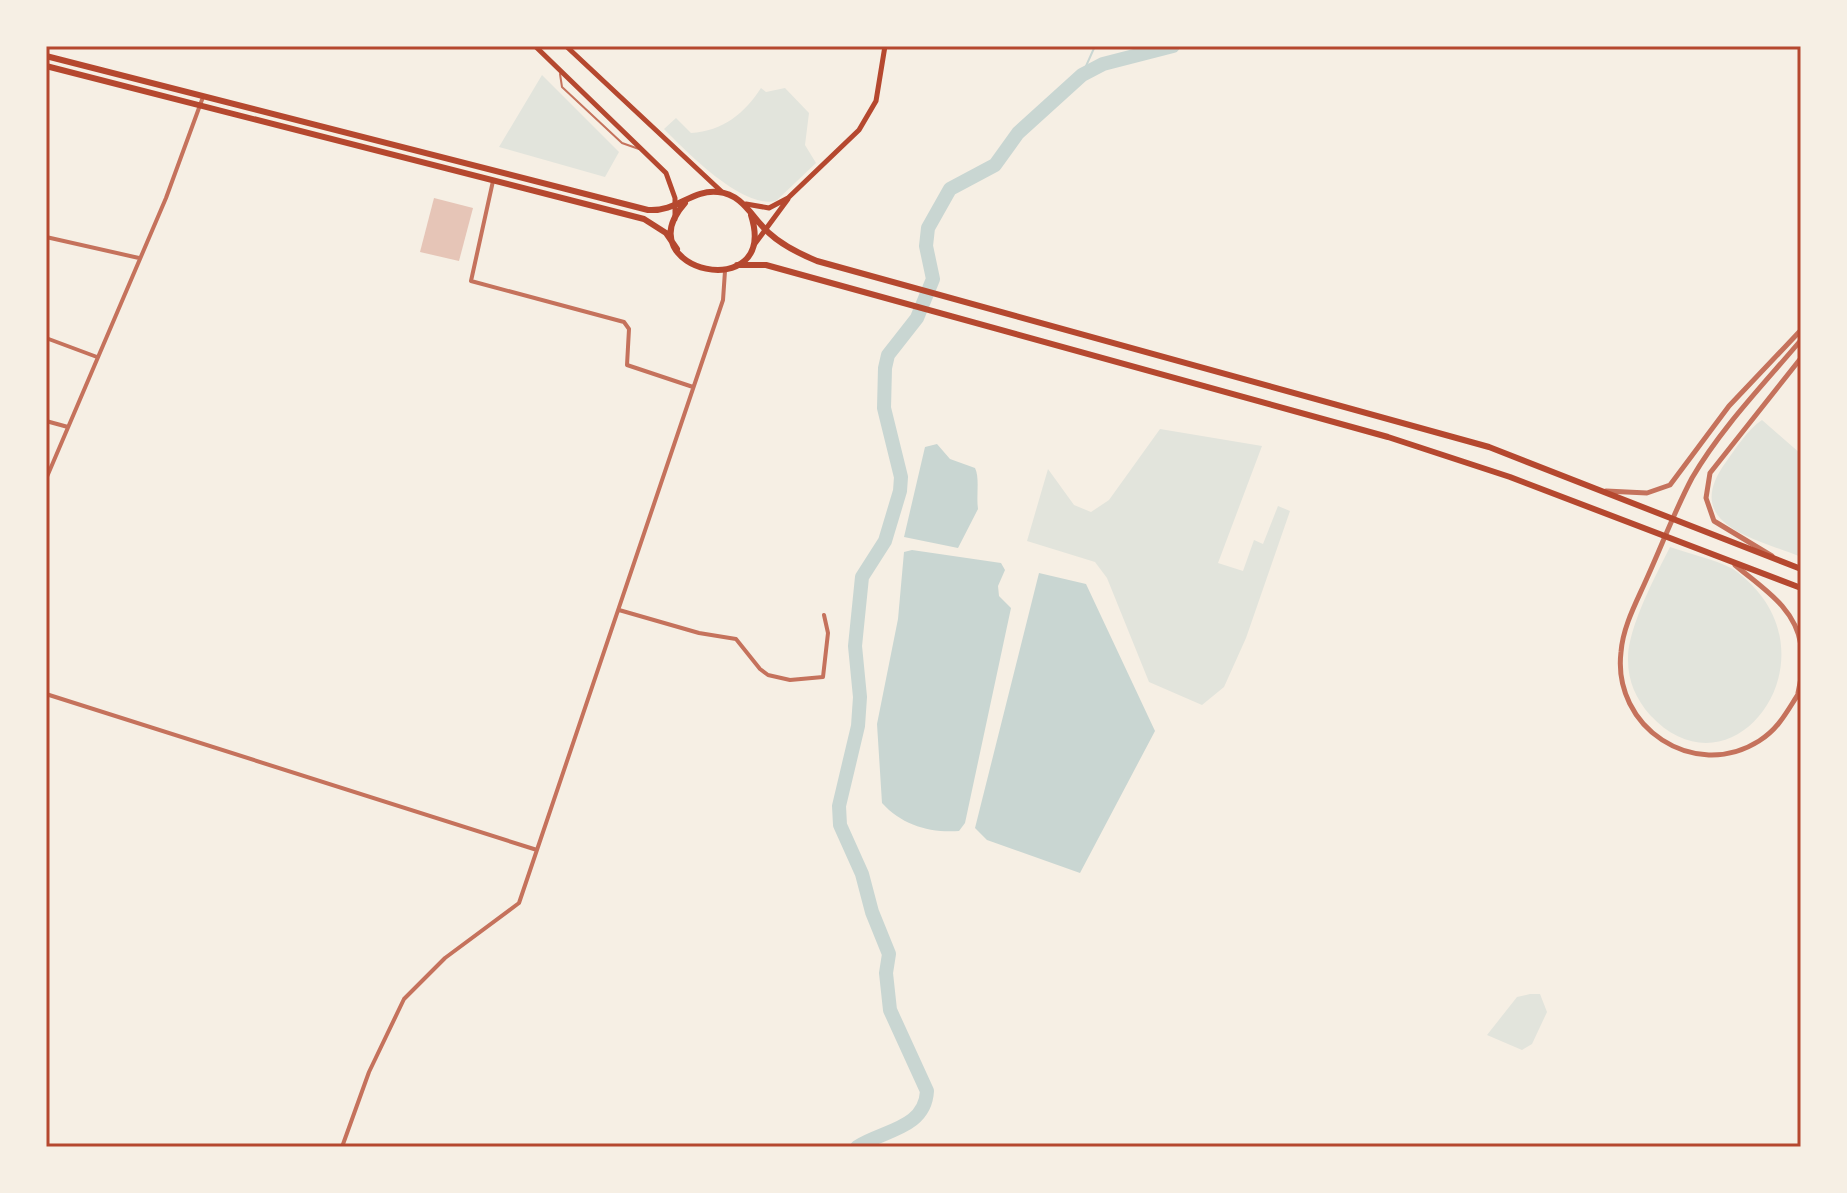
<svg xmlns="http://www.w3.org/2000/svg" width="1847" height="1193" viewBox="0 0 1847 1193" font-family="'Noto Sans',sans-serif">
	<style>
		.green { fill: #e2e4dc }
		.water { fill: #c9d6d2 }
		.lines { fill: none; stroke-linecap: round; stroke-linejoin: round }
		.stream { stroke: #c9d6d2; stroke-width: 2 }
		.river { stroke: #c9d6d2; stroke-width: 14 }
		.building { fill: #e6c5b7 }
		.service { stroke: #c5725c; stroke-width: 2 }
		.minor { stroke: #c5725c; stroke-width: 4 }
		.tertiary { stroke: #c5725c; stroke-width: 5 }
		.secondary { stroke: #b5482f; stroke-width: 5 }
		.primary { stroke: #b5482f; stroke-width: 6 }
		.neatline { fill: none; stroke: #b5482f; stroke-width: 3 }
	</style>
	<rect width="100%" height="100%" fill="#f6efe4"/>
	<path class="green" d="M542,75L619,152L605,177L499,147Z
		M761,88L766,92L785,88L809,113L805,145L816,163L776,201C742,209 687,152 664,129L676,118L691,133C723,131 745,113 761,88Z
		M1762,420L1801,454V557C1755,538 1680,525 1726,462C1737,447 1747,430 1762,420Z
		M1160,429L1262,446L1218,563L1243,571L1254,540L1263,544L1278,506L1290,511L1246,638L1224,687L1202,705L1149,682L1107,578L1095,562L1027,541L1048,469L1074,505L1091,512L1109,500Z
		M1670,547C1690,554 1714,559 1733,569C1847,649 1735,807 1650,715C1636,699 1628,681 1628,660C1627,629 1656,575 1670,547Z
		M1530,994H1540L1547,1012L1532,1044L1522,1050L1487,1035L1517,997Z"/>
	<path class="water" d="M937,444L950,459L975,468C980,478 976,496 978,509L958,548L904,537L925,447Z
		M912,550L1001,563L1005,570L998,586L999,596L1011,608L965,823L959,831C929,833 902,825 882,803L877,724L898,619L904,552Z
		M1039,573L1086,584L1155,731L1080,873L987,840L975,828Z"/>
	<g class="lines">
		<path class="stream" d="M1082,75L1095,46"/>
		<path class="river" d="M857,1147C883,1130 925,1129 927,1091L890,1010L886,973L889,954L872,912L862,874L840,825L839,806L858,726L860,697L855,646L862,577L885,541L900,491L901,477L884,408L885,368L888,355L917,318L933,279L926,246L928,228L950,189L995,165L1018,133L1082,75L1103,64L1173,46"/>
	</g>
	<path class="building" d="M434,198L473,208L459,261L420,252Z"/>
	<g class="lines">
		<path class="service" d="M560,74L562,87L622,143L639,149"/>
		<path class="minor" d="M493,181L471,281L624,322L629,329L627,365L693,387
			M46,237L139,258
			M46,338L97,357
			M46,421L68,427
			M46,479L166,198L203,97
			M619,610L699,633L736,639L760,669L768,675L790,680L823,677L828,633L824,615
			M46,694L537,850
			M342,1147L369,1072L404,999L445,958L519,903L723,300L725,271"/>
		<path class="tertiary" d="M1801,340C1764,384 1721,428 1692,478C1675,510 1662,545 1647,578C1637,601 1623,626 1621,652C1612,727 1694,782 1759,741C1780,728 1788,709 1801,690
			M1606,491L1647,493L1670,485L1729,406L1801,330
			M1772,556L1714,521L1706,498L1710,473L1801,358
			M1735,565C1762,588 1795,607 1801,645
			M1798,693L1801,678"/>
		<path class="secondary" d="M535,46L666,173L675,198V219
			M566,46L722,192
			M746,204L769,208L788,198L859,130L876,101L885,46
			M754,245L788,199"/>
		<path class="primary" d="M46,56L648,210C677,212 692,189 718,192C743,194 752,218 769,233C783,246 800,254 817,261L1489,447L1801,569
			M46,66L644,219L666,233L677,249
			M685,203C624,271 780,306 751,215
			M737,265H766L1388,437L1510,477L1801,588"/>
	</g>
	<rect width="1847" height="1193" fill="none" stroke="#f6efe4" stroke-width="96"/>
	<rect x="48" y="48" width="1751" height="1097" class="neatline"/>
</svg>
